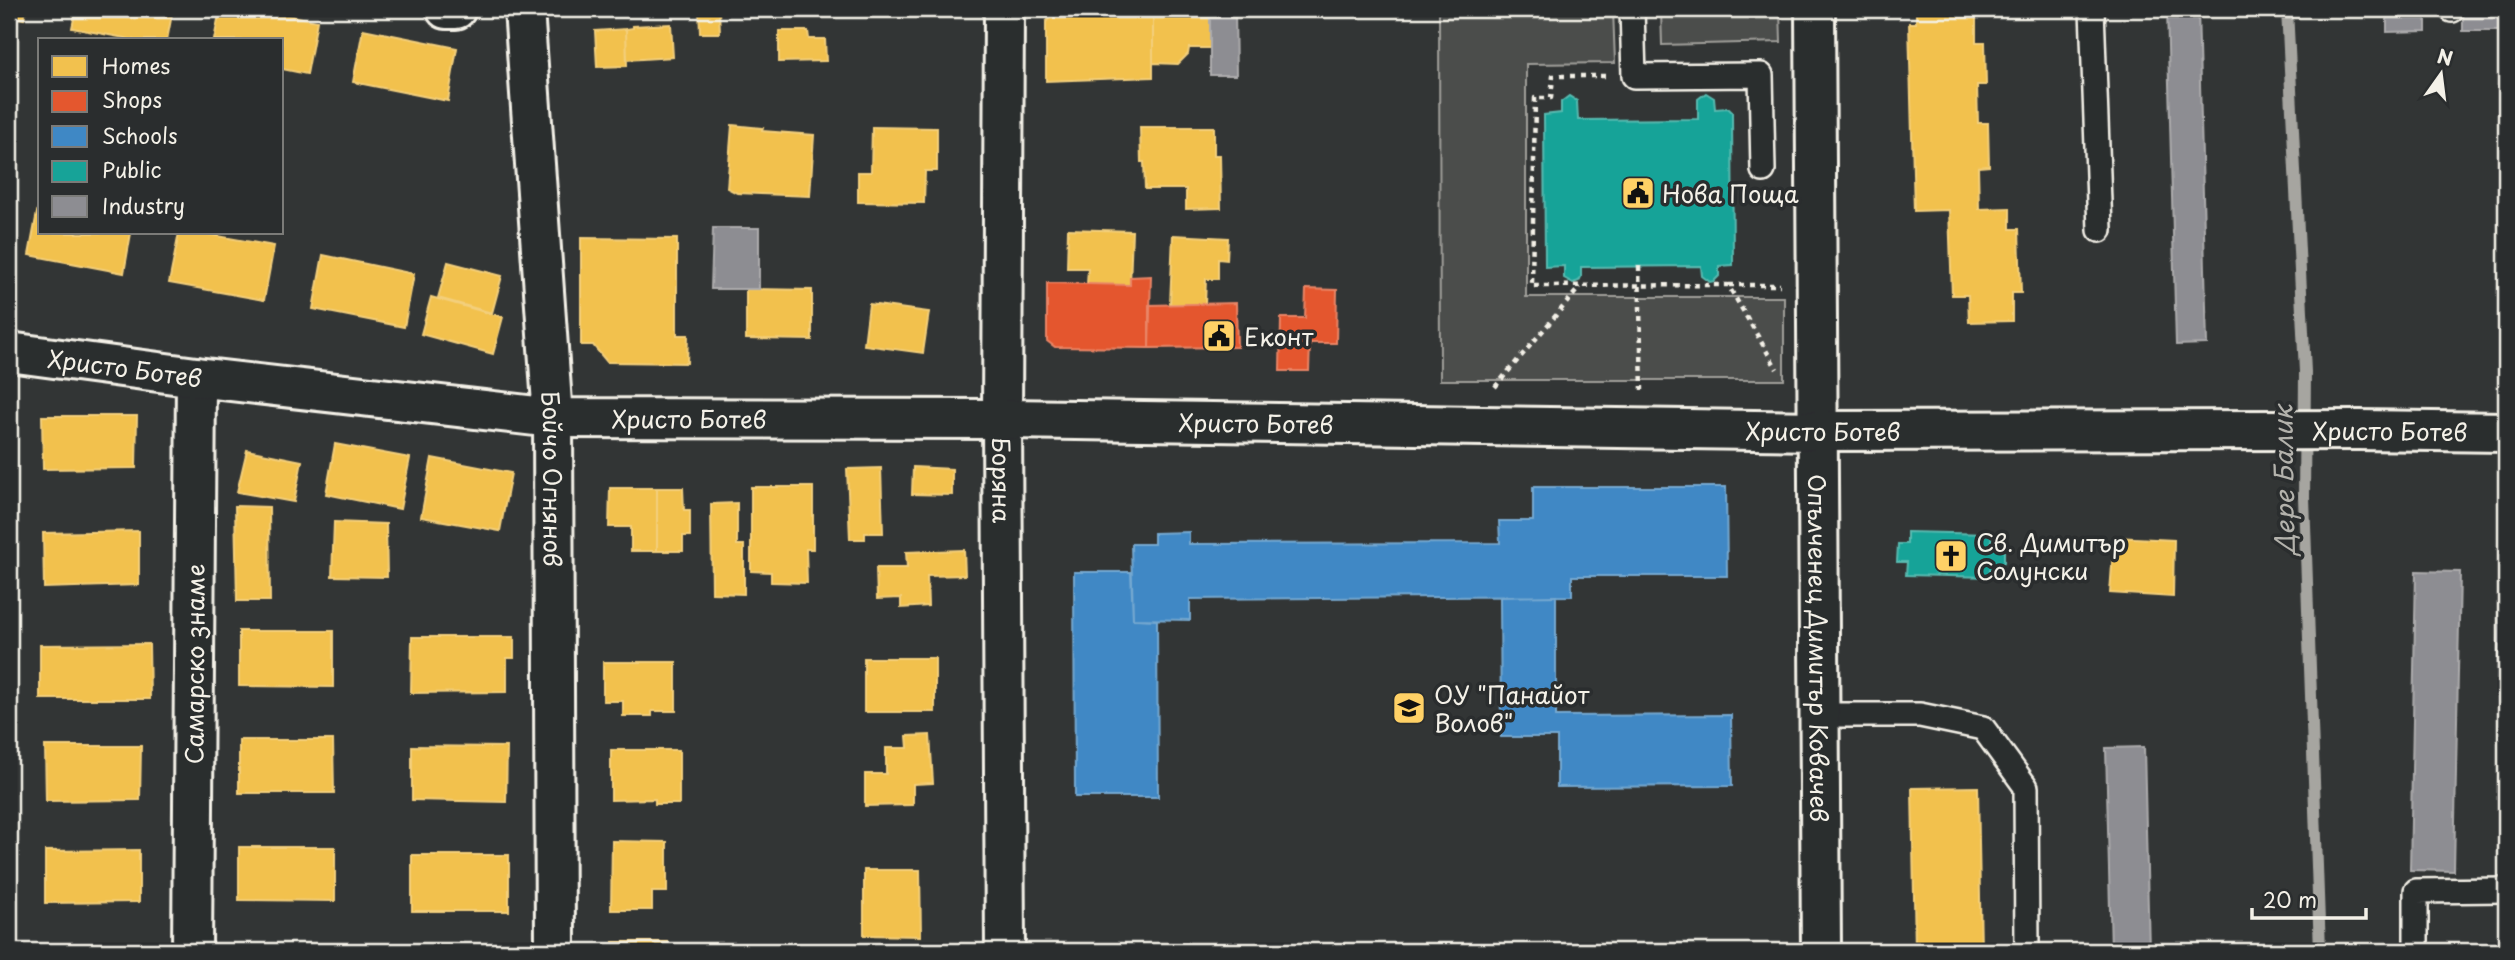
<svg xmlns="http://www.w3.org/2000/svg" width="2515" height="960" viewBox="0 0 2515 960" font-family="'Playpen Sans',sans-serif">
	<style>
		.green { fill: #4b4d4c; stroke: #a09f9a; stroke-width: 2 }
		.homes { fill: #f2c14e; stroke: #f3cf7c; stroke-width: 2 }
		.shops { fill: #e4572e; stroke: #e98566; stroke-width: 2 }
		.schools { fill: #3f88c5; stroke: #75a8d0; stroke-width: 2 }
		.public { fill: #17a398; stroke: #59bab0; stroke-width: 2 }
		.industry { fill: #8d8d92; stroke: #acabac; stroke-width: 2 }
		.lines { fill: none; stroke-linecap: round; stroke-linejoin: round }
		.stream { stroke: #a6a5a0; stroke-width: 12 }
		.lane-casing { stroke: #f4f1e8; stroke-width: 28 }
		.street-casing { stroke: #f4f1e8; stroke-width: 44 }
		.secondary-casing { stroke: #f4f1e8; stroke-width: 44 }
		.path { stroke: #f4f1e8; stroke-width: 4.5; stroke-dasharray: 5 5; stroke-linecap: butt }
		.lane { stroke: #2a2d2e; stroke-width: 23 }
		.street { stroke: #2a2d2e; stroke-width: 38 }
		.secondary { stroke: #2a2d2e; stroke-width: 38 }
		.labels { text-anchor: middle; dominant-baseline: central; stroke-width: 7; stroke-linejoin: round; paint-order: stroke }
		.poi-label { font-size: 24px; fill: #f4f1e8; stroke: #2a2d2e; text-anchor: start }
		.street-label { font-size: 24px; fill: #f4f1e8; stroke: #2a2d2e }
		.water-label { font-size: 26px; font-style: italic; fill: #b3b2ac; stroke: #2a2d2e }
	</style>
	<rect width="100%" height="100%" fill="#323535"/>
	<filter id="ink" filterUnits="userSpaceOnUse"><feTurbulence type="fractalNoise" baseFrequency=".0143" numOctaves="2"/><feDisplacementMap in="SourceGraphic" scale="14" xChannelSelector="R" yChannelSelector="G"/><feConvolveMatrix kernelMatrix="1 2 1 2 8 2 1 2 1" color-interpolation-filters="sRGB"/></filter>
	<g filter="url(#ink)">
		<path class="green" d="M1439,9H1613L1615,63L1526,64V297H1784V380H1440Z
			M1661,9H1780L1781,42L1662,45Z"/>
		<path class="homes" d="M9,9H26L24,19L9,16Z
			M76,9H173L167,40H135L72,28Z
			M220,9H258L317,21L307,74L282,69V40H214Z
			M699,9H719L720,33H700Z
			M1153,9V77L1046,81V22L1057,10Z
			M1153,9H1170L1172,11L1210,10V48H1189L1188,54L1178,64L1153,63Z
			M1916,9H1976V42H1985L1986,85H1977L1978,123H1988L1989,166L1978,167L1979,209L2010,208V229H2019L2021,293H2012V321L1969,322L1968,295H1952L1949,210L1914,211L1909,23H1916Z
			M671,24L673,57L627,60L626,29L633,28V26Z
			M363,29L457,48L448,101L353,82Z
			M626,29L627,66L597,67L595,31Z
			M779,31H808L809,39H825L826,61L779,62Z
			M732,125L763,128L762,131L814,135L810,196L737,193L727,188Z
			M872,127L937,128V171H925L924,203L858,202V172H871Z
			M1140,127H1214V155H1220L1221,208L1186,209V189H1145L1144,162H1141Z
			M39,202L40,233H131L124,273L29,255Z
			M1068,229L1132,231L1130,285H1087L1088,268H1067Z
			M179,233H201L274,246L264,300L169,283Z
			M1173,235L1228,238L1227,260L1218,259V279H1206L1205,304H1170Z
			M581,238L677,239V335H688L687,363L607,362L593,345H581Z
			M323,255L414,274L404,327L313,309Z
			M448,262L502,276L492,313L438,298Z
			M746,289L812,290V340L746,339Z
			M431,297L503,317L493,354L421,334Z
			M869,304L929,312L923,353L864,345Z
			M42,416H137L136,468L43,469Z
			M335,444L410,458L400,509L326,494Z
			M247,450L302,461L294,502L237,492Z
			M432,458L511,473L500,531L421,517Z
			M913,467L952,469V495L912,494Z
			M881,468L883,533H865V539H850L847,469Z
			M751,487H813V549H806L807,583L771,582V572L751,571Z
			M610,488H657V551H631V527H609Z
			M657,488H683L684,510H690V536H683V551H657Z
			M737,503V545H744V594L712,593L711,504Z
			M235,506L269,507L270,601H237Z
			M334,522L386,524L387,577L332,576Z
			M139,531V585L44,588L43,533Z
			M2114,537L2174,540L2173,597L2110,593Z
			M964,550L965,575L927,576L928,606L901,608V598L877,599L876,568H907L906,552Z
			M239,631H333V687L239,686Z
			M412,637H514V658H507V692L411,693Z
			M149,644L150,699H40V645Z
			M864,658H935V712H864Z
			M603,662H676V711H652V716H623V701H603Z
			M930,735L933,783L913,784V805L865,806V774H886V748H908L907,736Z
			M239,740H333L334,793H239Z
			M45,746H141L140,800L46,801Z
			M412,746L507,747L506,802L412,800Z
			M611,750H679V804H655V799L611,800Z
			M1978,787L1981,951H1915L1912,788Z
			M612,841L667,842V892H652V910H611Z
			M239,847H335V901L239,900Z
			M139,850V902L45,903V851Z
			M412,855H509V911H412Z
			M864,870H920L921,936L864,935Z
			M613,942H668L669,951H613Z"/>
		<path class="shops" d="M1151,276L1149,348L1055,347L1047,341V283L1130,285V277Z
			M1306,289L1337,290L1336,343H1310L1309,371H1280L1281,318H1305Z
			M1236,303L1237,347L1149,348V305Z"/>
		<path class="schools" d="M1533,487H1726L1727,576H1572V596L1190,599V620L1133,619L1131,544H1154V533L1189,532V544L1500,543L1499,521H1533Z
			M1074,572H1131L1133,619L1157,620L1158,797H1075Z
			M1556,596V716L1731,715L1732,786L1557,787V737H1501L1500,597Z"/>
		<path class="public" d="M1706,93L1714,98L1715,109L1728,108L1732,112L1733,265L1719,266V276L1714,281L1710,282L1702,276L1701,266L1581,267V277L1579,281L1573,283L1564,278V266L1545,267L1544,115L1561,113V102L1569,96L1577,101L1578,120L1698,119V99Z
			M1907,532L1992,534L1991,541L1996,542L2004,550V562L1995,570L1990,569V577L1906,575L1907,562H1897L1898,544H1907Z"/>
		<path class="industry" d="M1210,9H1235L1236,75H1210Z
			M2167,9H2198L2207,344L2176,345Z
			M2387,9H2426V31L2387,32Z
			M2463,9H2500L2501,31H2463Z
			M713,228H759V289H711Z
			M2503,542H2506V681H2497Z
			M2416,571L2460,572L2454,871L2410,870Z
			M2144,747L2149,951H2111L2106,748Z"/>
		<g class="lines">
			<path class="stream" d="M2287,9L2305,372L2304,497L2320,951"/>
			<defs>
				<path id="lane" d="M1632,9L1634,76L1761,75L1763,170
					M2092,9L2100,230
					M2452,9V10
					M1818,715H1920L1983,728L2026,787L2027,951
					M2416,951V891L2506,890"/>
				<g id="street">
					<path d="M446,9H456"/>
					<path id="s1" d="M524,9L553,418L555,951"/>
					<path id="s2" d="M1004,9L1002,419L1005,951"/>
					<path id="s3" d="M192,951L196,377"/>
				</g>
				<g id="secondary">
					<path id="s4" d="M1815,9L1821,951"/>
					<path id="s5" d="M9,352L196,377L553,418L1002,419L1816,431L2359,430L2506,432"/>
				</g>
			</defs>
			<use href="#lane" class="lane-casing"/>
			<use href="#street" class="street-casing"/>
			<use href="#secondary" class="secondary-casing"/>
			<path class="path" d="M1605,76H1553L1551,98H1535L1532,286L1728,285L1777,369
				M1639,266L1642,390
				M1729,285H1780
				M1495,387L1580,287"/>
			<use href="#lane" class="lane"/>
			<use href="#street" class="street"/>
			<use href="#secondary" class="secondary"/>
		</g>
	</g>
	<defs>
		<symbol id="civic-square" viewBox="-11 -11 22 22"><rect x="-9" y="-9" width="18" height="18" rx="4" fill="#ffd166" stroke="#2a2d2e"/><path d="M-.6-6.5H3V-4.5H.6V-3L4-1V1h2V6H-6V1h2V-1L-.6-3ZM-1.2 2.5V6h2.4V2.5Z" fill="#111"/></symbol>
		<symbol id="church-square" viewBox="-11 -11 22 22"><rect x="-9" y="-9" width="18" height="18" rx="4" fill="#ffd166" stroke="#2a2d2e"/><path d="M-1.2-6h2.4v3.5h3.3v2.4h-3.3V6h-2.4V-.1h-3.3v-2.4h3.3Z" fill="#111"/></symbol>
		<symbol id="school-square" viewBox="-11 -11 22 22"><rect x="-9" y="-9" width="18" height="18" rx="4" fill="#ffd166" stroke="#2a2d2e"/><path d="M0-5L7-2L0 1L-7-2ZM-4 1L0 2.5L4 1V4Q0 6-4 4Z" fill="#111"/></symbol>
	</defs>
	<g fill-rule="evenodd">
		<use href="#civic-square" x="1619" y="174" width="38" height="38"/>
		<use href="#civic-square" x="1200" y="317" width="38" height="38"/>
		<use href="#church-square" x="1932" y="537" width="38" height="38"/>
		<use href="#school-square" x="1390" y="689" width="38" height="38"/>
	</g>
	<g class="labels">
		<g class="poi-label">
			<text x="1662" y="193">Нова Поща</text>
			<text x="1244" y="336">Еконт</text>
			<text x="1976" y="542">Св. Димитър<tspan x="1976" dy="28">Солунски</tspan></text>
			<text x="1434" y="694">ОУ "Панайот<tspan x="1434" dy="28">Волов"</tspan></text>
		</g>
		<g class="street-label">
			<text stroke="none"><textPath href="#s5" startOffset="117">Христо Ботев</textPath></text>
			<text stroke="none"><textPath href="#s5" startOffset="684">Христо Ботев</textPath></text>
			<text stroke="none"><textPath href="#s5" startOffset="1251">Христо Ботев</textPath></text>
			<text stroke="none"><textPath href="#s5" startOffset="1818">Христо Ботев</textPath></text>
			<text stroke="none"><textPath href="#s5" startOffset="2385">Христо Ботев</textPath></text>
			<text stroke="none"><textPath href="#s1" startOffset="471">Бойчо Огнянов</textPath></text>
			<text stroke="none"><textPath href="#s2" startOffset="471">Боряна</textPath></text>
			<text stroke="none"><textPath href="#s4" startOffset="639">Опълченец Димитър Ковачев</textPath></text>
			<text stroke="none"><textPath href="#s3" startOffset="287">Самарско знаме</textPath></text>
		</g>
		<g class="water-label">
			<text transform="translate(2283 480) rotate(-91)">Дере Балик</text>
		</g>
	</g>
	<rect width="2515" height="960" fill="none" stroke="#2a2d2e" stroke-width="35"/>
	<rect x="18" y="18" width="2480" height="925" fill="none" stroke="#f4f1e8" stroke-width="2.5" filter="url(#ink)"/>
	<rect x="38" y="38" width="245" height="196" fill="#2a2d2e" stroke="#7b7b78" stroke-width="2"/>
	<rect x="52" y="56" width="35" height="21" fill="#f2c14e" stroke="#7b7b78" stroke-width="2"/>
	<text x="102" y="74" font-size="21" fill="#f4f1e8">Homes</text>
	<rect x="52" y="91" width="35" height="21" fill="#e4572e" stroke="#7b7b78" stroke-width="2"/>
	<text x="102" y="108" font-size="21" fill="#f4f1e8">Shops</text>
	<rect x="52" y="126" width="35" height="21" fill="#3f88c5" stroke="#7b7b78" stroke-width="2"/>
	<text x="102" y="144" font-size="21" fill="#f4f1e8">Schools</text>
	<rect x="52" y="161" width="35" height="21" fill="#17a398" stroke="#7b7b78" stroke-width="2"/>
	<text x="102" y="178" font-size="21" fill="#f4f1e8">Public</text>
	<rect x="52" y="196" width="35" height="21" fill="#8d8d92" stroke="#7b7b78" stroke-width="2"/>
	<text x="102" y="214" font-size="21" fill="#f4f1e8">Industry</text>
	<g transform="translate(2441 74) rotate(14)" stroke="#2a2d2e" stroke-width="5" paint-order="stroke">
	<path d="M0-5L12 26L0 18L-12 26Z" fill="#f4f1e8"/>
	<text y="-10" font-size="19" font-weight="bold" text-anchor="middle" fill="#f4f1e8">N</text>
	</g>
	<path d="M2252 908v10h114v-10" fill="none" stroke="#f4f1e8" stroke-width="3.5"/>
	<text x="2263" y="908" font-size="21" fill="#f4f1e8" stroke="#2a2d2e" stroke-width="5" paint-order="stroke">20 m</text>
</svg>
